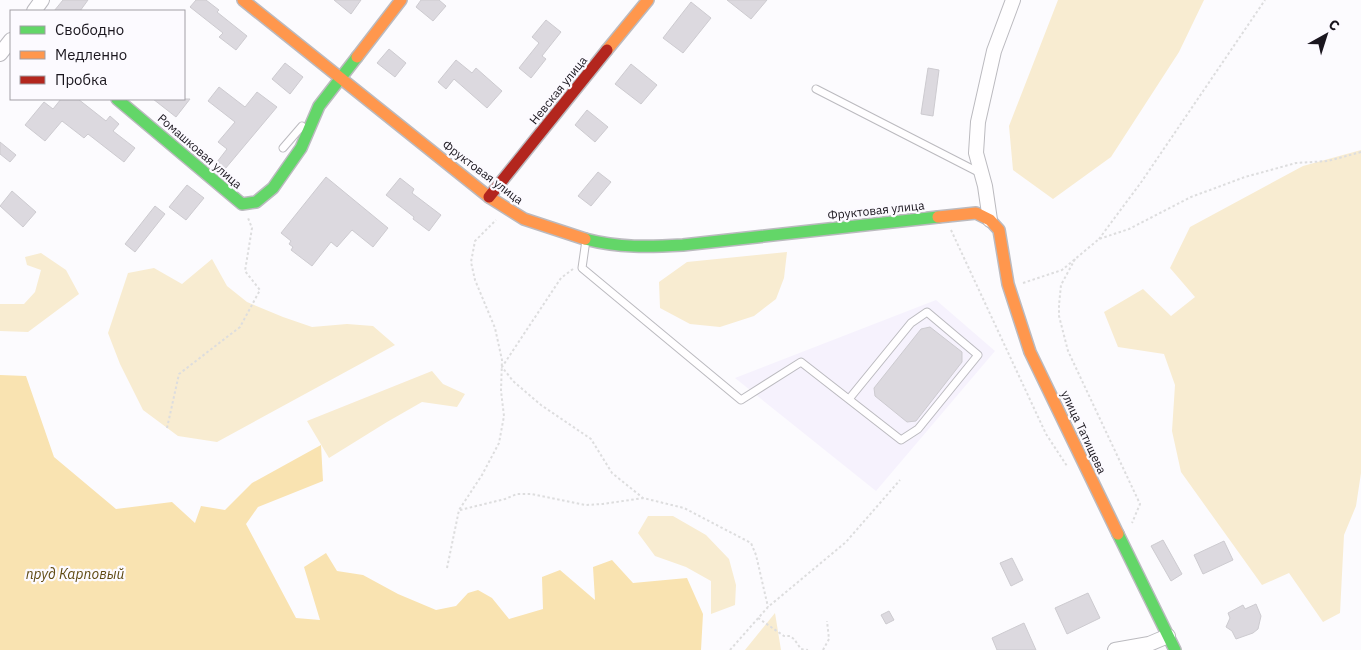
<svg xmlns="http://www.w3.org/2000/svg" width="1361" height="650" viewBox="0 0 1361 650" font-family="'IBM Plex Sans',sans-serif">
	<style>
		.built { fill: #f6f2fd }
		.green { fill: #f8ecd1 }
		.water { fill: #f9e3b1 }
		.building { fill: #dcd9df; stroke: #cdcbd0 }
		.lines { fill: none; stroke-linecap: round; stroke-linejoin: round }
		.lane-casing { stroke: #bbbabf; stroke-width: 9 }
		.street-casing { stroke: #bbbabf; stroke-width: 16 }
		.fast-casing { stroke: #bbbabf; stroke-width: 14 }
		.slow-casing { stroke: #bbbabf; stroke-width: 14 }
		.jam-casing { stroke: #bbbabf; stroke-width: 14 }
		.path { stroke: #ddddde; stroke-width: 2; stroke-dasharray: 2.5 2.5; stroke-linecap: butt }
		.lane { stroke: #fffeff; stroke-width: 7 }
		.street { stroke: #fffeff; stroke-width: 14 }
		.fast { stroke: #63d668; stroke-width: 11 }
		.slow { stroke: #ff974d; stroke-width: 11 }
		.jam { stroke: #b3261e; stroke-width: 11 }
		.labels { text-anchor: middle; dominant-baseline: central; stroke-width: 4.5; stroke-linejoin: round; paint-order: stroke }
		.street-label { font-size: 12px; fill: #1a161e; stroke: #fcfaff }
		.water-label { font-size: 14px; font-style: italic; fill: #5f4a13; stroke: #fcfaff }
	</style>
	<rect width="100%" height="100%" fill="#fcfbfe"/>
	<path class="built" d="M936,300L995,351L876,491L735,378Z"/>
	<path class="green" d="M1058,0H1204L1179,52L1111,157L1053,199L1013,170L1009,126Z
		M1361,150V473L1356,506L1344,535L1340,613L1323,622L1289,573L1262,585L1181,472L1172,431L1175,385L1164,354L1118,347L1104,312L1143,289L1171,316L1195,297L1170,268L1190,227L1303,166Z
		M787,252L784,278L776,299L754,316L720,327L690,324L660,308L659,282L687,262Z
		M41,253L66,270L79,294L28,332L0,331V304H24L35,292L41,270L27,265L25,257Z
		M212,259L227,286L247,302L283,317L312,327L347,324L373,326L395,345L217,442L178,436L143,410L120,364L108,333L128,273L154,268L182,284Z
		M432,371L443,384L465,394L457,407L422,402L387,422L329,458L307,421Z
		M648,516H673L706,535L729,559L736,585L735,605L711,614V581L686,567L655,556L638,533Z
		M775,613L781,650H745Z"/>
	<path class="water" d="M0,375L26,376L54,457L116,509L172,502L195,523L201,506L225,510L252,483L321,445L323,481L258,507L246,524L296,618L320,620L304,567L326,553L337,571L363,575L398,594L436,610L456,606L468,593L478,590L492,598L509,619L543,609L542,577L560,570L595,600L593,567L612,560L633,583L687,578L703,614L701,650H0Z"/>
	<path class="building" d="M63,0H88L80,11H54Z
		M196,0H206L219,10L217,12L247,36L236,50L219,37L223,33L190,7Z
		M334,0H361L351,14Z
		M421,0H439L446,6L433,21L416,7Z
		M727,0H767L751,19Z
		M691,2L711,18L683,53L663,38Z
		M546,20L561,32L542,56L546,59L531,78L519,68L539,43L532,37Z
		M389,49L406,63L395,77L377,63Z
		M456,60L472,73L476,68L502,91L487,108L454,79L446,89L438,82Z
		M285,63L303,77L290,94L272,79Z
		M631,64L657,85L641,104L615,84Z
		M928,68L939,70L933,116L921,114Z
		M219,87L245,107L257,92L277,107L225,169L217,162L227,149L218,142L235,122L208,101Z
		M61,99H78L106,121L110,116L119,124L113,131L135,148L124,162L88,134L84,138L62,121L45,141L25,125L44,102L53,109Z
		M153,99H190L176,117Z
		M587,110L608,127L595,142L575,125Z
		M0,142L16,155L10,162L0,154Z
		M598,172L611,182L591,206L578,196Z
		M326,177L388,228L373,247L352,230L337,247L331,242L312,266L291,250L293,247L289,244L291,241L281,233Z
		M400,178L414,189L412,193L441,215L429,231L413,219L414,217L386,195Z
		M187,185L204,198L186,220L169,207Z
		M12,191L36,212L23,227L0,206Z
		M155,206L165,214L135,252L125,244Z
		M930,327L962,352V362L916,421L907,422L875,396L874,388L921,329Z
		M1163,540L1182,574L1171,581L1151,546Z
		M1224,541L1233,560L1203,574L1194,555Z
		M1012,558L1023,580L1011,586L1000,563Z
		M1088,593L1100,618L1067,634L1055,608Z
		M1256,604L1261,616L1258,629L1253,633L1236,639L1232,631L1226,627L1230,618L1228,613L1243,605L1245,609Z
		M889,611L894,620L886,624L881,615Z
		M1024,623L1036,650H997L992,638Z"/>
	<g class="lines">
		<defs>
			<path id="lane" d="M816,89L980,173
				M283,148L302,126
				M586,240L582,268L741,400L801,362L901,440L918,429L978,355L927,312L911,323L849,399"/>
			<path id="street" d="M34,11L42,0
				M0,54L11,40
				M990,220L985,186L976,153L978,122L994,51L1013,0
				M1115,650L1149,644L1168,636"/>
			<path id="fast" d="M117,99L242,204L256,202L273,188L301,148L319,106L357,57
				M585,239C619,248 649,247 683,245L938,217
				M1118,534L1175,650"/>
			<path id="slow" d="M243,0L489,197L524,219L585,239
				M607,50L648,0
				M357,57L401,0
				M938,217L976,213L990,220L999,230L1008,284L1030,352L1118,534"/>
			<path id="jam" d="M489,197L607,50"/>
		</defs>
		<use href="#lane" class="lane-casing"/>
		<use href="#street" class="street-casing"/>
		<use href="#fast" class="fast-casing"/>
		<use href="#slow" class="slow-casing"/>
		<use href="#jam" class="jam-casing"/>
		<path class="path" d="M951,230L1046,434L1067,466
			M1099,239L1142,181L1265,0
			M1075,259L1061,285L1059,305V316L1068,351L1140,504L1132,523
			M573,269L561,278L502,367L513,381L541,405L591,439L612,473L643,498L684,508L751,543L756,555L768,607
			M1023,283L1062,270L1099,239L1129,229L1191,197L1245,177L1296,163L1328,161L1361,152
			M167,428L179,374L240,327L260,290L245,271L252,228L248,218
			M460,510L505,499L517,494H531L585,505L603,504L643,498
			M447,568L459,510L482,475L499,443L504,416L501,391L502,360L495,328L475,280L471,262L475,241L496,220
			M758,618L784,636H790L794,639L801,649L808,650
			M730,650L768,607L846,542L900,480
			M823,650L829,639L827,621"/>
		<use href="#lane" class="lane"/>
		<use href="#street" class="street"/>
		<use href="#fast" class="fast"/>
		<use href="#slow" class="slow"/>
		<use href="#jam" class="jam"/>
	</g>
	<g class="labels">
		<g class="street-label">
			<text transform="translate(558 90) rotate(-51)">Невская улица</text>
			<text transform="translate(200 151) rotate(41)">Ромашковая улица</text>
			<text transform="translate(483 172) rotate(37)">Фруктовая улица</text>
			<text transform="translate(876 210) rotate(-6)">Фруктовая улица</text>
			<text transform="translate(1084 432) rotate(65)">улица Татищева</text>
		</g>
		<g class="water-label">
			<text x="75" y="574">пруд Карповый</text>
		</g>
	</g>
	<rect x="10" y="10" width="175" height="90" fill="#fcfaff" stroke="#a29fa5"/>
	<rect x="20" y="26" width="25" height="8" fill="#63d668" stroke="#a29fa5"/>
	<text x="55" y="35" font-size="15" fill="#1a161e">Свободно</text>
	<rect x="20" y="51" width="25" height="8" fill="#ff974d" stroke="#a29fa5"/>
	<text x="55" y="60" font-size="15" fill="#1a161e">Медленно</text>
	<rect x="20" y="76" width="25" height="8" fill="#b3261e" stroke="#a29fa5"/>
	<text x="55" y="85" font-size="15" fill="#1a161e">Пробка</text>
	<g transform="translate(1326 35) rotate(39)" stroke="#fcfaff" stroke-width="4" paint-order="stroke">
	<path d="M0-4L9 19L0 12L-9 19Z" fill="#1a161e"/>
	<text y="-8" font-size="14" font-weight="bold" text-anchor="middle" fill="#1a161e">С</text>
	</g>
</svg>
